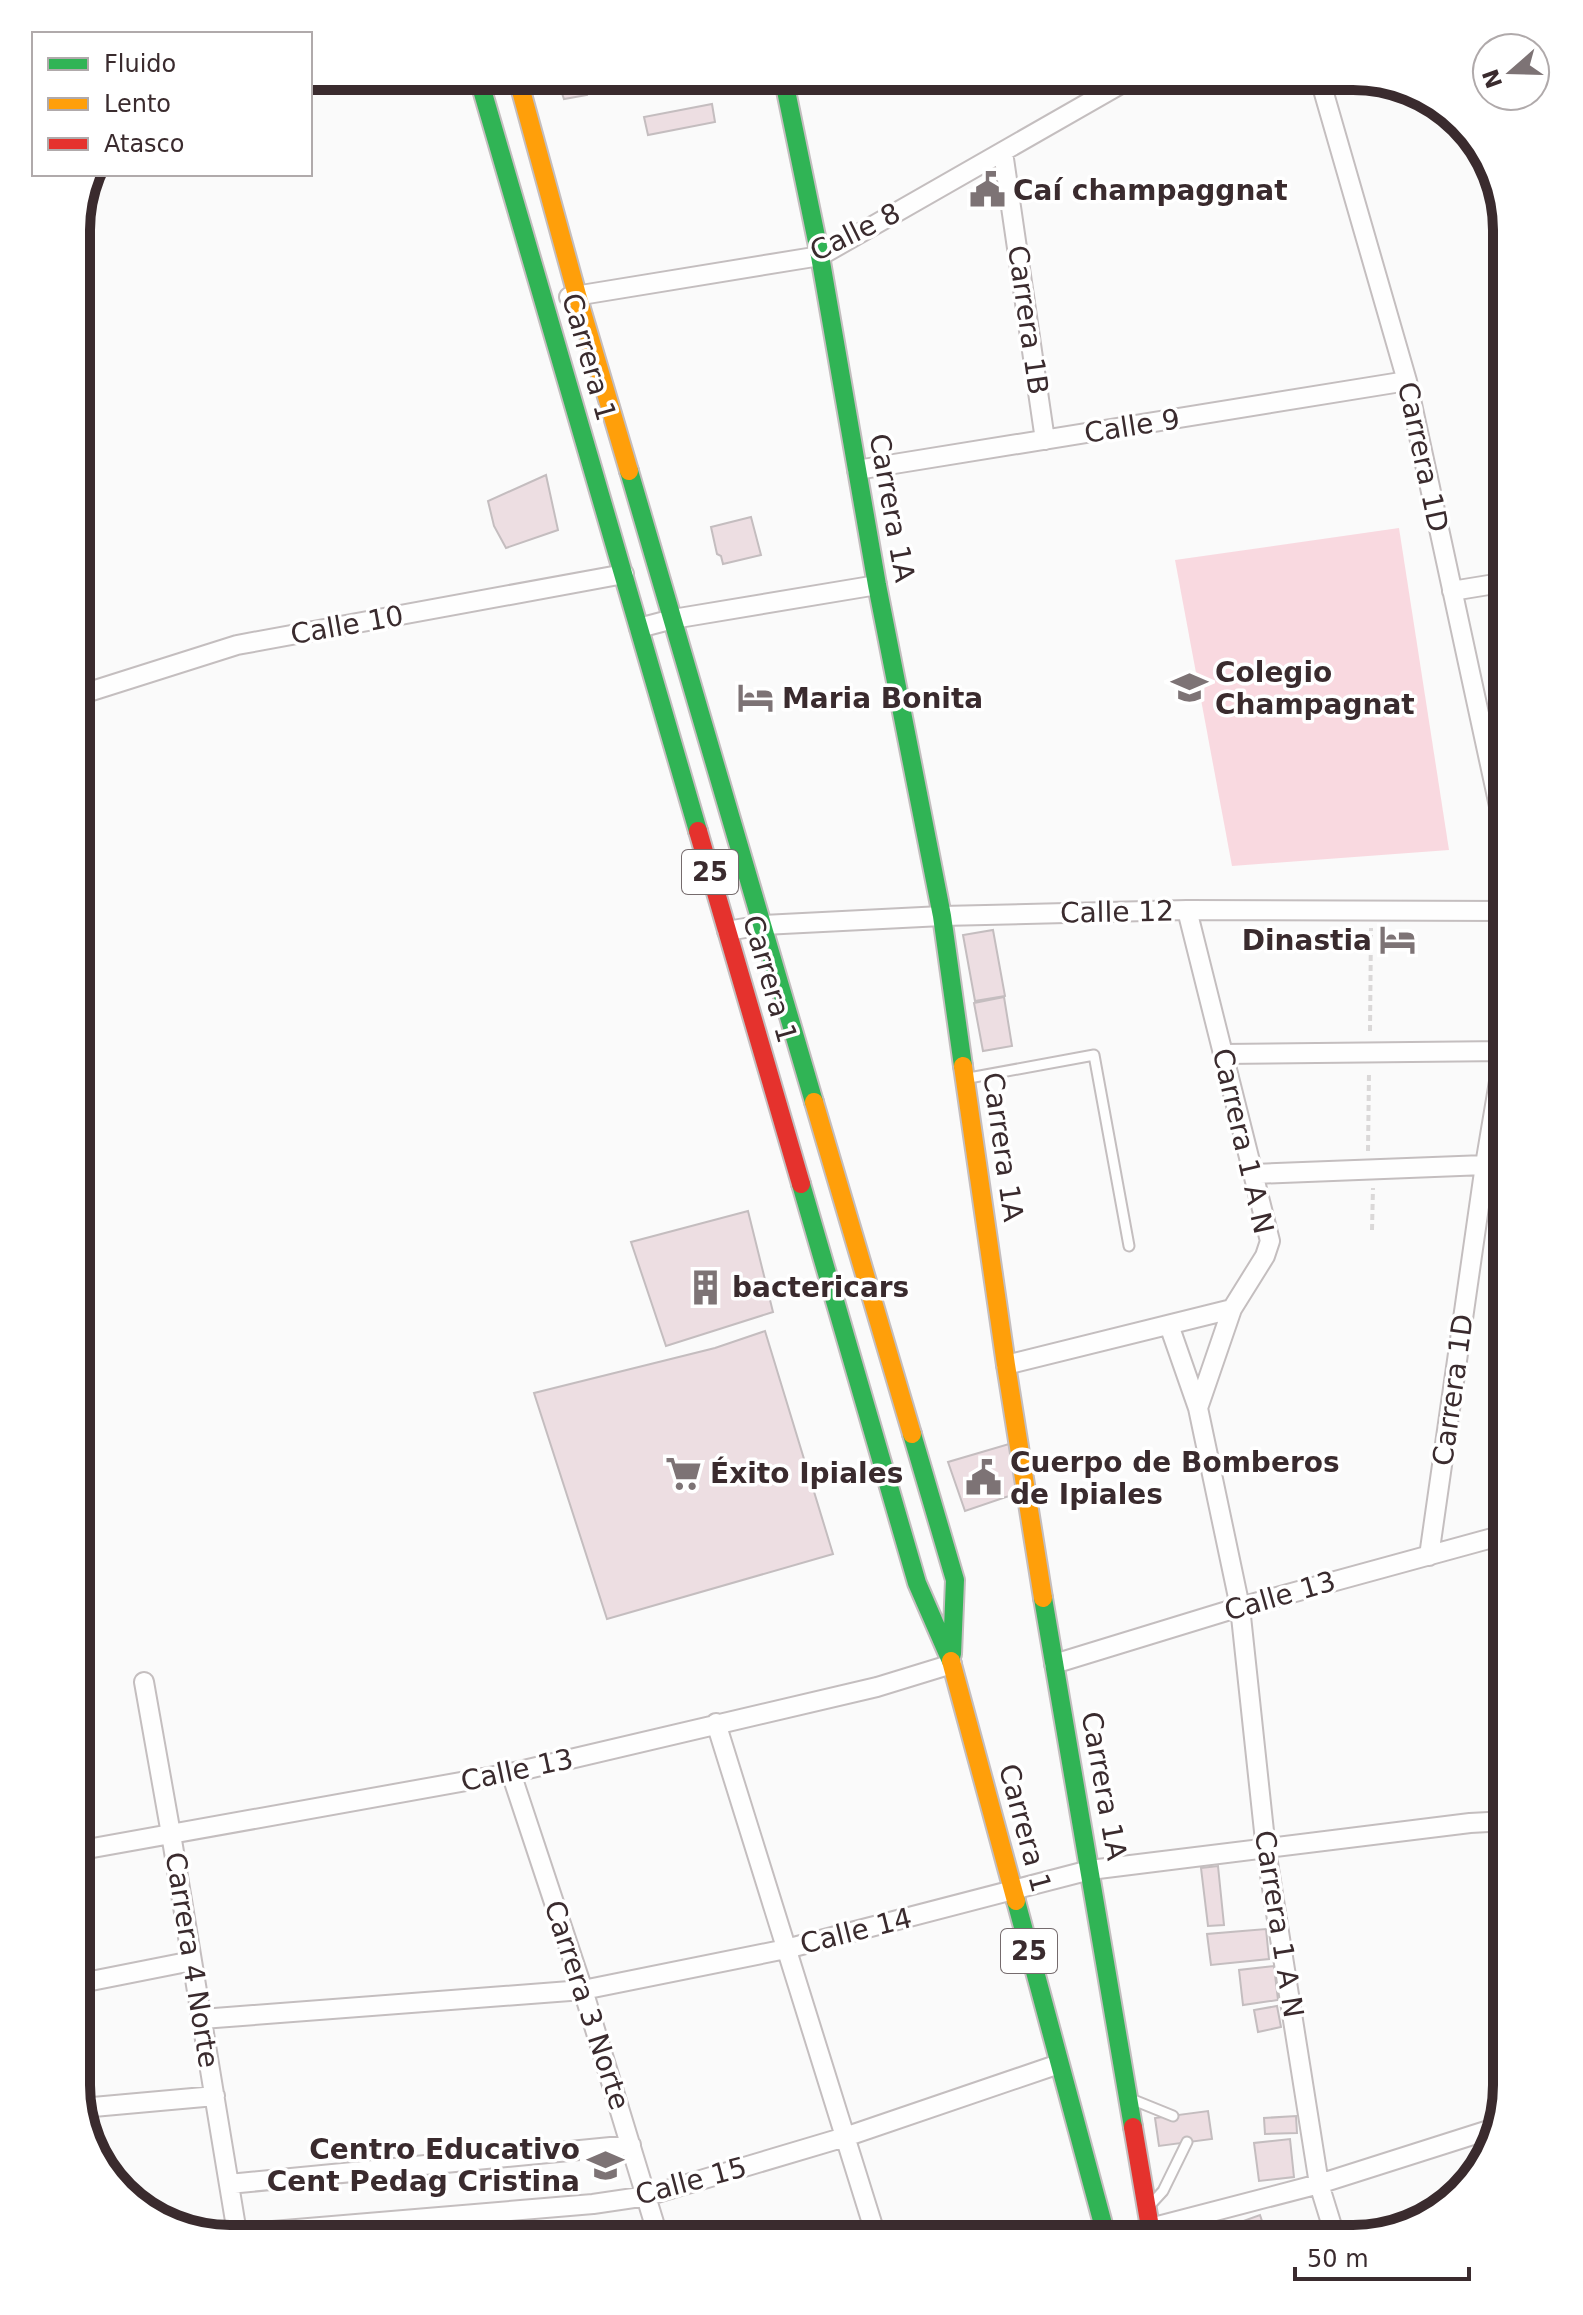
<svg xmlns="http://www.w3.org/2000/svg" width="1583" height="2315" viewBox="0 0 1583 2315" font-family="'DejaVu Sans',sans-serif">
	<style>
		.green { fill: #f9d9e0 }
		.building { fill: #eddee2; stroke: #c4bdbf; stroke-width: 2 }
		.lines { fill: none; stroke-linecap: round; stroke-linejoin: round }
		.lane-casing { stroke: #c4bebf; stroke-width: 13 }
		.street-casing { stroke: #c4bebf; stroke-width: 22 }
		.fast-casing { stroke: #c4bebf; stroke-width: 22 }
		.slow-casing { stroke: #c4bebf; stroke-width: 22 }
		.jam-casing { stroke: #c4bebf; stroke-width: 22 }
		.path { stroke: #dad8d8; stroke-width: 4; stroke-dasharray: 6 4; stroke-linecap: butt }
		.lane { stroke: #fefefe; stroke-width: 9 }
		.street { stroke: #fefefe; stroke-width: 18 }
		.fast { stroke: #30b455; stroke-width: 18 }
		.slow { stroke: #ff9f0a; stroke-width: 18 }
		.jam { stroke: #e5322d; stroke-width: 18 }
		.labels { text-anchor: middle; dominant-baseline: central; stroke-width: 7; stroke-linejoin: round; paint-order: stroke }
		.shield { fill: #fff; stroke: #756b6d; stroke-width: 2 }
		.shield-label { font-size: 26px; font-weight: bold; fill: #3a2b2e }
		.poi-label { font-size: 28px; font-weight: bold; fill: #3a2b2e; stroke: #fff; text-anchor: start }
		.street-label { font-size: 28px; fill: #3a2b2e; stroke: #fff }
		.rim { fill: none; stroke: #3a2b2e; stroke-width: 10 }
	</style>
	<rect width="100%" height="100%" fill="#fafafa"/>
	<path class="green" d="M1399,528L1449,850L1232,866L1175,560Z"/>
	<path class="building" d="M556,76H585L587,95L564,99Z
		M712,104L715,122L648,135L644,117Z
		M546,475L558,530L506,548L494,526L488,501Z
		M751,517L761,555L723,564L721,556L717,554L711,527Z
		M993,930L1005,996L975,1001L963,935Z
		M1004,997L1012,1046L983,1051L974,1003Z
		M748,1211L773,1312L666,1346L631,1242Z
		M765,1331L833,1554L607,1619L534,1393L715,1348Z
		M1009,1444L1018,1493L965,1511L948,1462Z
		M1218,1866L1224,1925L1208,1926L1201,1868Z
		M1266,1929L1269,1959L1211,1965L1207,1934Z
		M1274,1966L1278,2000L1243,2005L1239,1970Z
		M1277,2006L1281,2027L1258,2032L1254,2010Z
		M1208,2111L1212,2139L1159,2146L1155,2118Z
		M1296,2116L1297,2133L1265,2134L1264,2118Z
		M1290,2139L1294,2177L1259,2181L1254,2143Z
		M1260,2215L1268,2239H1237L1232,2225Z"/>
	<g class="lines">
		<defs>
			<path id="lane" d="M969,1078L1094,1055L1129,1246
				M1131,2099L1173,2116
				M1152,2203L1163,2191L1187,2142"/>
			<path id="street" d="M1098,76L1122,84
				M1319,76L1407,381L1507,843
				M1003,152L1045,440
				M569,297L820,256L1135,76
				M857,470L1407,381
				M1452,591L1507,582
				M639,628L673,619L877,585
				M76,696L237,645L624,574
				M1187,910L1270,1241L1265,1256L1232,1309L1198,1408
				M727,931L763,925L942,916L1187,910L1507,911
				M1223,1054L1505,1051
				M1254,1174L1485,1165
				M1169,1325L1198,1408L1240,1607L1266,1850L1319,2184L1336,2239
				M1006,1365L1232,1309
				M1429,1556L1485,1165L1507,1034
				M1054,1664L1240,1607L1507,1534
				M144,1682L171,1834L238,2239
				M716,1723L877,2239
				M511,1773L583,1990L659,2239
				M76,1851L511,1773L877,1687L952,1664
				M76,1984L192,1961
				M202,2019L583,1990L786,1949L1090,1870L1470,1823L1507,1821
				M82,2108L215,2096
				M229,2184L631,2145
				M212,2236L593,2204L647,2196L845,2137L1059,2064
				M1108,2239L1319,2184L1495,2128"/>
			<path id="fast" d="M478,76L698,831
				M783,76L820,256L877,585L942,916L963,1066
				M629,471L814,1102
				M801,1184L917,1583L951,1661
				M912,1434L955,1580L952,1654
				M1043,1598L1133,2127
				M1016,1901L1107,2239"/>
			<path id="slow" d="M517,76L577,295L629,471
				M963,1066L1006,1365L1043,1598
				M814,1102L912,1434
				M951,1661L1016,1901"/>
			<path id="jam" d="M698,831L801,1184
				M1133,2127L1152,2239"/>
		</defs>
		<use href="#lane" class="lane-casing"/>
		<use href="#street" class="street-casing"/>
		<use href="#fast" class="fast-casing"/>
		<use href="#slow" class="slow-casing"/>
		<use href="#jam" class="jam-casing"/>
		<path class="path" d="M1370,1031L1371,928
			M1368,1151L1369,1072
			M1372,1230L1373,1188"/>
		<use href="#lane" class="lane"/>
		<use href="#street" class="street"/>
		<use href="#fast" class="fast"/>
		<use href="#slow" class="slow"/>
		<use href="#jam" class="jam"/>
	</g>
	<defs>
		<symbol id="civic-bare" viewBox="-9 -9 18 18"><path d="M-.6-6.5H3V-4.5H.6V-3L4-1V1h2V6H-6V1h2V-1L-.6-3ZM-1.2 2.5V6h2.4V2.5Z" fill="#7d7375" stroke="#fff" stroke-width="2.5" paint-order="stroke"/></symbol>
		<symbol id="school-bare" viewBox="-9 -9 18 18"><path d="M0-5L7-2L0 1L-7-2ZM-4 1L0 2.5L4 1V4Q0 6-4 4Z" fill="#7d7375" stroke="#fff" stroke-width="2.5" paint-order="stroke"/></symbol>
		<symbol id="hotel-bare" viewBox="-9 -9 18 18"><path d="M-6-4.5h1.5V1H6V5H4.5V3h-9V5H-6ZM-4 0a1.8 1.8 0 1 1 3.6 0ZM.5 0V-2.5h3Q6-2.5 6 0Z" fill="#7d7375" stroke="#fff" stroke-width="2.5" paint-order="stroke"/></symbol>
		<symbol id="building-bare" viewBox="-9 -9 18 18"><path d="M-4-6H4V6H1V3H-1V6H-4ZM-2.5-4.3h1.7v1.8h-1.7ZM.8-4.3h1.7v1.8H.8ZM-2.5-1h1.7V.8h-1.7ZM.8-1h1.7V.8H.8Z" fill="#7d7375" stroke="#fff" stroke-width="2.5" paint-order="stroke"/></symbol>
		<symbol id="supermarket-bare" viewBox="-9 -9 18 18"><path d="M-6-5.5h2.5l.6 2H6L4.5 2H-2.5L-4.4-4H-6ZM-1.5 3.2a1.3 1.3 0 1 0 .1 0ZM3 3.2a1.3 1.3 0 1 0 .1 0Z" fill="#7d7375" stroke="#fff" stroke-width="2.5" paint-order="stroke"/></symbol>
	</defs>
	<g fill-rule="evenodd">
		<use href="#civic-bare" x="962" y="164" width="51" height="51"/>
		<use href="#school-bare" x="1164" y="662" width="51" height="51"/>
		<use href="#hotel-bare" x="730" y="672" width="51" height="51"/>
		<use href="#hotel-bare" x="1372" y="914" width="51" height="51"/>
		<use href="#building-bare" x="680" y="1262" width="51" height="51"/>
		<use href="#supermarket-bare" x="658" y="1448" width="51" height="51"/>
		<use href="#civic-bare" x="958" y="1452" width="51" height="51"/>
		<use href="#school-bare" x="580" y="2140" width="51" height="51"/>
	</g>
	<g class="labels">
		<g class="shield">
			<rect x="682" y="850" width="56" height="44" rx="6"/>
			<rect x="1001" y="1929" width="56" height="44" rx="6"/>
		</g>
		<g class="shield-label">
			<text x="710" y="872">25</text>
			<text x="1029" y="1951">25</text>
		</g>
		<g class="poi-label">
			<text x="1013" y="190">Caí champaggnat</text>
			<text x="1215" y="672">Colegio<tspan x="1215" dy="32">Champagnat</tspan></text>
			<text x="782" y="698">Maria Bonita</text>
			<text x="1372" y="940" text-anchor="end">Dinastia</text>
			<text x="732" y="1287">bactericars</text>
			<text x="1010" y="1462">Cuerpo de Bomberos<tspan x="1010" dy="32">de Ipiales</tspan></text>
			<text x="710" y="1473">Éxito Ipiales</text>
			<text x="580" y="2149" text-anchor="end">Centro Educativo<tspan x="580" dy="32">Cent Pedag Cristina</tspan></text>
		</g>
		<g class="street-label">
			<text transform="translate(855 232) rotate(-26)">Calle 8</text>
			<text transform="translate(1028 320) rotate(82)">Carrera 1B</text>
			<text transform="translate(589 357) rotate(74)">Carrera 1</text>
			<text transform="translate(1132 426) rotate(-9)">Calle 9</text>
			<text transform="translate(1423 457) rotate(78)">Carrera 1D</text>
			<text transform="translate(892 508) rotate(80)">Carrera 1A</text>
			<text transform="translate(347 625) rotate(-10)">Calle 10</text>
			<text transform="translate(1117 912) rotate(-1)">Calle 12</text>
			<text transform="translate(770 979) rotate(74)">Carrera 1</text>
			<text transform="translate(1243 1141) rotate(77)">Carrera 1 A N</text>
			<text transform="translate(1003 1147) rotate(82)">Carrera 1A</text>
			<text transform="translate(1453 1390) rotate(-82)">Carrera 1D</text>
			<text transform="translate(1280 1596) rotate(-16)">Calle 13</text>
			<text transform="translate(517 1770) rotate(-12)">Calle 13</text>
			<text transform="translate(1104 1786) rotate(80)">Carrera 1A</text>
			<text transform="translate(1025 1828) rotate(75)">Carrera 1</text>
			<text transform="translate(1279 1924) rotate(81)">Carrera 1 A N</text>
			<text transform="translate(856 1931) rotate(-14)">Calle 14</text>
			<text transform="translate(192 1960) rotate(81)">Carrera 4 Norte</text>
			<text transform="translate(587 2005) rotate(72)">Carrera 3 Norte</text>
			<text transform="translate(691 2181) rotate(-15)">Calle 15</text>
		</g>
	</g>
	<path d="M0 0H1583V2315H0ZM230 90H1353A140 140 0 0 1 1493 230V2085A140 140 0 0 1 1353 2225H230A140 140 0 0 1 90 2085V230A140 140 0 0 1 230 90Z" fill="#fff" fill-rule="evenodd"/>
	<path class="rim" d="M230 90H1353A140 140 0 0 1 1493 230V2085A140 140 0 0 1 1353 2225H230A140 140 0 0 1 90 2085V230A140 140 0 0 1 230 90Z"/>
	<rect x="32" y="32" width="280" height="144" fill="#ffffff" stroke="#b0aaab" stroke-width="2"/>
	<rect x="48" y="58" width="40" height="12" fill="#30b455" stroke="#b0aaab" stroke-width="2"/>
	<text x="104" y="72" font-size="24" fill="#3a2b2e">Fluido</text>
	<rect x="48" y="98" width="40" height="12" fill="#ff9f0a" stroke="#b0aaab" stroke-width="2"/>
	<text x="104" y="112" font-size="24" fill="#3a2b2e">Lento</text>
	<rect x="48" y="138" width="40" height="12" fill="#e5322d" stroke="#b0aaab" stroke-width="2"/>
	<text x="104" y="152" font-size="24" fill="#3a2b2e">Atasco</text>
	<g transform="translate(1511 72) rotate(250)"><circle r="38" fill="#ffffff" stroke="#b0aaab" stroke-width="2"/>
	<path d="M0-6L14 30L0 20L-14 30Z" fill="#7d7375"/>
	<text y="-12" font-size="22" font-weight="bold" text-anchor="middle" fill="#3a2b2e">N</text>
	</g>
	<path d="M1295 2267v12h174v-12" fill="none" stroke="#3a2b2e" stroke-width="4"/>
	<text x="1307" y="2267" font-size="24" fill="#3a2b2e" stroke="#ffffff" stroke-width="6" paint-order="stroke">50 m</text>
</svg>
